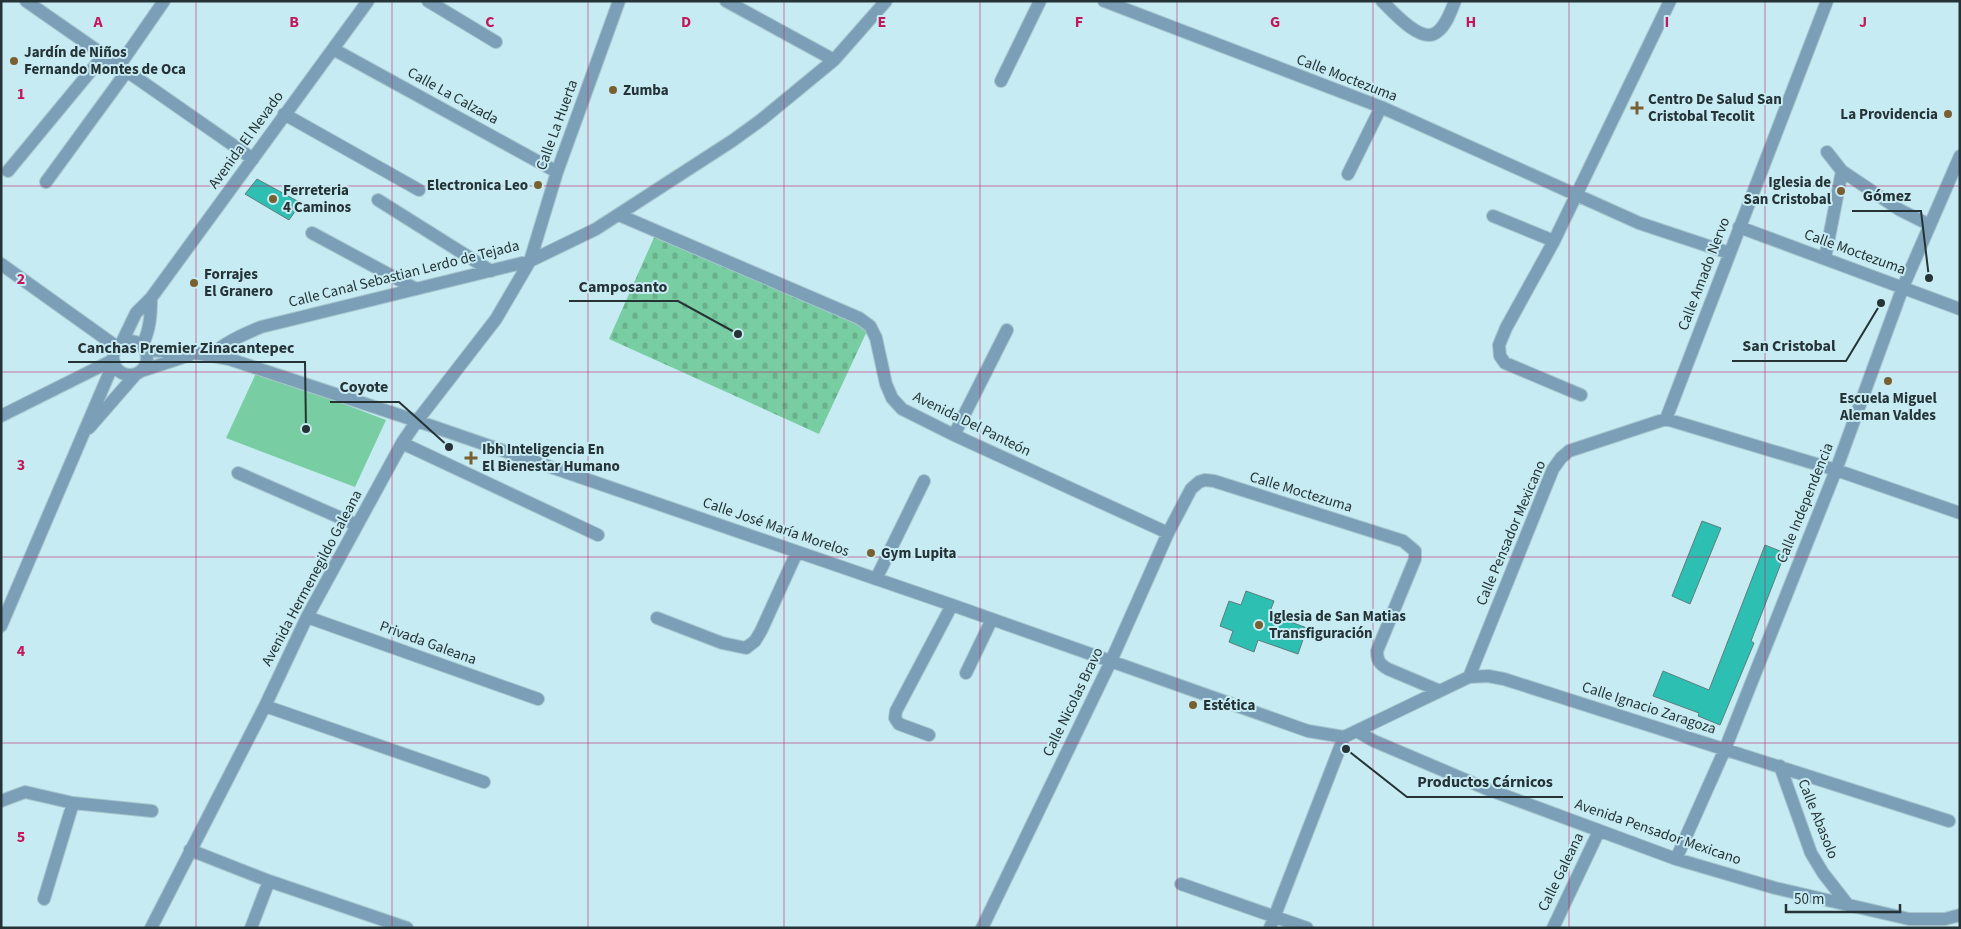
<svg xmlns="http://www.w3.org/2000/svg" width="1961" height="929" viewBox="0 0 1961 929" font-family="'Source Sans 3',sans-serif">
	<style>
		.cemetery { fill: url(#cemetery-stones) }
		.park { fill: #78cea2 }
		.building { fill: #2ebfb3; stroke: #5d7e7a }
		.lines { fill: none; stroke-linecap: round; stroke-linejoin: round }
		.minor-casing { stroke: #a7c6cd; stroke-width: 14 }
		.minor { stroke: #7b9fb7; stroke-width: 12 }
		.grid { fill: none; stroke: #c2185b; stroke-width: 1; stroke-opacity: 0.55 }
		.poi-dot { fill: #796031; stroke: #c7ebf3; stroke-width: 2 }
		.labels { text-anchor: middle; dominant-baseline: central; stroke-width: 4; stroke-linejoin: round; paint-order: stroke }
		.poi-label { font-size: 15px; font-weight: bold; fill: #253336; stroke: #c7ebf3; text-anchor: start }
		.street-label { font-size: 15px; fill: #253336; stroke: #c7ebf3 }
		.grid-label { font-size: 16px; text-anchor: middle; font-weight: bold; fill: #c2185b; stroke: #c7ebf3; stroke-width: 4; stroke-linejoin: round; paint-order: stroke }
		.leader { fill: none; stroke: #253336; stroke-width: 2 }
		.callout-dot { fill: #253336; stroke: #c7ebf3; stroke-width: 2 }
		.callout-label { font-size: 16px; text-anchor: middle; font-weight: bold; fill: #253336; stroke: #c7ebf3; stroke-width: 4; stroke-linejoin: round; paint-order: stroke }
	</style>
	<defs>
		<pattern id="cemetery-stones" width="16" height="16" patternUnits="userSpaceOnUse" patternTransform="scale(1.25)"><rect width="16" height="16" fill="#78cea2"/><path d="M2 7V4a2 2 0 0 1 4 0v3zM10 15v-3a2 2 0 0 1 4 0v3z" fill="#68b18c"/></pattern>
	</defs>
	<rect width="100%" height="100%" fill="#c7ebf3"/>
	<path class="cemetery" d="M656,233L868,329L819,434L609,339Z"/>
	<path class="park" d="M257,371L386,420L355,487L226,438Z"/>
	<path class="building" d="M257,179L301,203L289,220L245,194Z
		M1702,521L1721,528L1690,604L1672,596Z
		M1765,545L1785,553L1751,641L1754,643L1720,725L1698,716L1699,713L1653,696L1663,671L1709,690Z
		M1246,591L1274,601L1269,614L1307,628L1298,654L1258,640L1254,652L1229,642L1233,631L1220,626L1229,601L1241,605Z"/>
	<g class="lines">
		<defs>
			<path id="minor" d="M26,1L253,159
				M428,1L496,42
				M726,1L834,60
				M1104,1L1381,107L1639,223L1729,253
				M1382,1C1393,12 1422,45 1437,32C1446,26 1451,11 1455,1
				M333,49L557,172
				M119,66L164,1
				M1001,81L1040,1
				M284,114L419,190
				M1827,152L1842,171L1900,210L1930,225
				M8,171L104,55
				M1348,174L1381,107
				M46,182L127,71
				M378,200L491,271
				M619,215L859,318L870,326L876,338L886,384L892,398L902,409L954,435L1168,533
				M1493,216L1554,241
				M1739,227L1960,309
				M312,233L416,289
				M1825,258L1842,171
				M1,264L117,347
				M113 358a17 17 0 1 1 34 0a17 17 0 1 1-34 0Z
				M121,344L136,313L151,298L368,1
				M142,346C150,330 151,315 151,298
				M145,350L195,353L229,359L417,421L952,605L1308,731L1344,737L1469,677L1488,676L1504,679L1949,821
				M211,355C226,342 242,335 261,327L530,261L596,229L732,141L761,120L834,60L886,1
				M141,371L190,355
				M1581,395L1505,363L1500,356L1499,345L1506,328L1554,241L1670,1
				M1,416L113,360
				M1666,419L1827,1
				M89,428L136,374
				M954,435L1007,330
				M402,443L598,535
				M238,473L357,525
				M876,579L924,481
				M307,617L538,699
				M657,618L722,643L746,648L755,641L761,631L797,552
				M1,626L114,362
				M966,673L992,619
				M1469,677L1553,469L1561,458L1569,451L1666,419L1836,470L1960,513
				M265,706L484,782
				M1358,732L1374,741L1487,789L1676,859L1775,888L1909,919H1945L1960,915
				M929,735L899,724L895,718L896,711L952,605
				M1780,766L1811,853L1823,873L1848,905
				M1,801L25,792L73,803L152,811
				M190,850L269,881L407,928
				M1676,859L1725,749L1836,470L1903,287L1960,156
				M1181,884L1307,928
				M44,899L73,803
				M151,928L265,706L307,617L402,443L417,421L496,319L530,261L557,172L619,1
				M251,928L269,881
				M982,928L1111,661L1168,533L1191,489L1199,482L1205,480L1214,481L1403,541L1415,551V559L1377,651C1377,660 1379,664 1388,669L1440,691
				M1270,928L1344,737
				M1553,928L1599,831"/>
		</defs>
		<use href="#minor" class="minor-casing"/>
		<use href="#minor" class="minor"/>
	</g>
	<path class="grid" d="M196,1V928M392,1V928M588,1V928M784,1V928M980,1V928M1177,1V928M1373,1V928M1569,1V928M1765,1V928M1,186H1960M1,372H1960M1,557H1960M1,743H1960"/>
	<g class="poi-dot">
		<circle cx="14" cy="61" r="5"/>
		<circle cx="613" cy="90" r="5"/>
		<path d="M1634.5 100.5h5v5h5v5h-5v5h-5v-5h-5v-5h5z"/>
		<circle cx="1948" cy="114" r="5"/>
		<circle cx="538" cy="185" r="5"/>
		<circle cx="1841" cy="191" r="5"/>
		<circle cx="273" cy="199" r="5"/>
		<circle cx="194" cy="283" r="5"/>
		<circle cx="1888" cy="381" r="5"/>
		<path d="M468.5 450.5h5v5h5v5h-5v5h-5v-5h-5v-5h5z"/>
		<circle cx="871" cy="553" r="5"/>
		<circle cx="1259" cy="625" r="5"/>
		<circle cx="1193" cy="705" r="5"/>
	</g>
	<g class="labels">
		<g class="poi-label">
			<text x="24" y="52">Jardín de Niños<tspan x="24" dy="17">Fernando Montes de Oca</tspan></text>
			<text x="623" y="90">Zumba</text>
			<text x="1648" y="99">Centro De Salud San<tspan x="1648" dy="17">Cristobal Tecolit</tspan></text>
			<text x="1938" y="114" text-anchor="end">La Providencia</text>
			<text x="1831" y="182" text-anchor="end">Iglesia de<tspan x="1831" dy="17">San Cristobal</tspan></text>
			<text x="528" y="185" text-anchor="end">Electronica Leo</text>
			<text x="283" y="190">Ferreteria<tspan x="283" dy="17">4 Caminos</tspan></text>
			<text x="204" y="274">Forrajes<tspan x="204" dy="17">El Granero</tspan></text>
			<text x="1888" y="398" text-anchor="middle">Escuela Miguel<tspan x="1888" dy="17">Aleman Valdes</tspan></text>
			<text x="482" y="449">Ibh Inteligencia En<tspan x="482" dy="17">El Bienestar Humano</tspan></text>
			<text x="881" y="553">Gym Lupita</text>
			<text x="1269" y="616">Iglesia de San Matias<tspan x="1269" dy="17">Transfiguración</tspan></text>
			<text x="1203" y="705">Estética</text>
		</g>
		<g class="street-label">
			<text transform="translate(1347 78) rotate(21)">Calle Moctezuma</text>
			<text transform="translate(453 96) rotate(29)">Calle La Calzada</text>
			<text transform="translate(557 125) rotate(-70)">Calle La Huerta</text>
			<text transform="translate(246 140) rotate(-54)">Avenida El Nevado</text>
			<text transform="translate(1855 252) rotate(20)">Calle Moctezuma</text>
			<text transform="translate(404 274) rotate(-14)">Calle Canal Sebastian Lerdo de Tejada</text>
			<text transform="translate(1704 274) rotate(-69)">Calle Amado Nervo</text>
			<text transform="translate(972 424) rotate(26)">Avenida Del Panteón</text>
			<text transform="translate(1301 492) rotate(17)">Calle Moctezuma</text>
			<text transform="translate(1805 503) rotate(-68)">Calle Independencia</text>
			<text transform="translate(776 527) rotate(19)">Calle José María Morelos</text>
			<text transform="translate(1511 533) rotate(-67)">Calle Pensador Mexicano</text>
			<text transform="translate(312 578) rotate(-62)">Avenida Hermenegildo Galeana</text>
			<text transform="translate(428 643) rotate(20)">Privada Galeana</text>
			<text transform="translate(1073 702) rotate(-64)">Calle Nicolas Bravo</text>
			<text transform="translate(1649 708) rotate(18)">Calle Ignacio Zaragoza</text>
			<text transform="translate(1818 819) rotate(68)">Calle Abasolo</text>
			<text transform="translate(1658 832) rotate(19)">Avenida Pensador Mexicano</text>
			<text transform="translate(1561 872) rotate(-64)">Calle Galeana</text>
		</g>
	</g>
	<g class="grid-label">
		<text x="98" y="27">A</text>
		<text x="294" y="27">B</text>
		<text x="490" y="27">C</text>
		<text x="686" y="27">D</text>
		<text x="882" y="27">E</text>
		<text x="1079" y="27">F</text>
		<text x="1275" y="27">G</text>
		<text x="1471" y="27">H</text>
		<text x="1667" y="27">I</text>
		<text x="1863" y="27">J</text>
		<text x="21" y="99">1</text>
		<text x="21" y="284">2</text>
		<text x="21" y="470">3</text>
		<text x="21" y="656">4</text>
		<text x="21" y="842">5</text>
	</g>
	<path class="leader" d="M1929 278L1921 211H1852M738 334L678 301H569M1881 303L1846 361H1732M306 429L305 362H68M449 447L399 402H330M1346 749L1407 797H1563"/>
	<g class="callout-dot">
		<circle cx="1929" cy="278" r="5"/>
		<circle cx="738" cy="334" r="5"/>
		<circle cx="1881" cy="303" r="5"/>
		<circle cx="306" cy="429" r="5"/>
		<circle cx="449" cy="447" r="5"/>
		<circle cx="1346" cy="749" r="5"/>
	</g>
	<g class="callout-label">
		<text x="1887" y="201">Gómez</text>
		<text x="623" y="292">Camposanto</text>
		<text x="1789" y="351">San Cristobal</text>
		<text x="186" y="353">Canchas Premier Zinacantepec</text>
		<text x="364" y="392">Coyote</text>
		<text x="1485" y="787">Productos Cárnicos</text>
	</g>
	<rect width="1961" height="929" fill="none" stroke="#253336" stroke-width="5"/>
	<path d="M1786 904v8h114v-8" fill="none" stroke="#253336" stroke-width="2.5"/>
	<text x="1794" y="904" font-size="15" fill="#253336" stroke="#c7ebf3" stroke-width="4" paint-order="stroke">50 m</text>
</svg>
